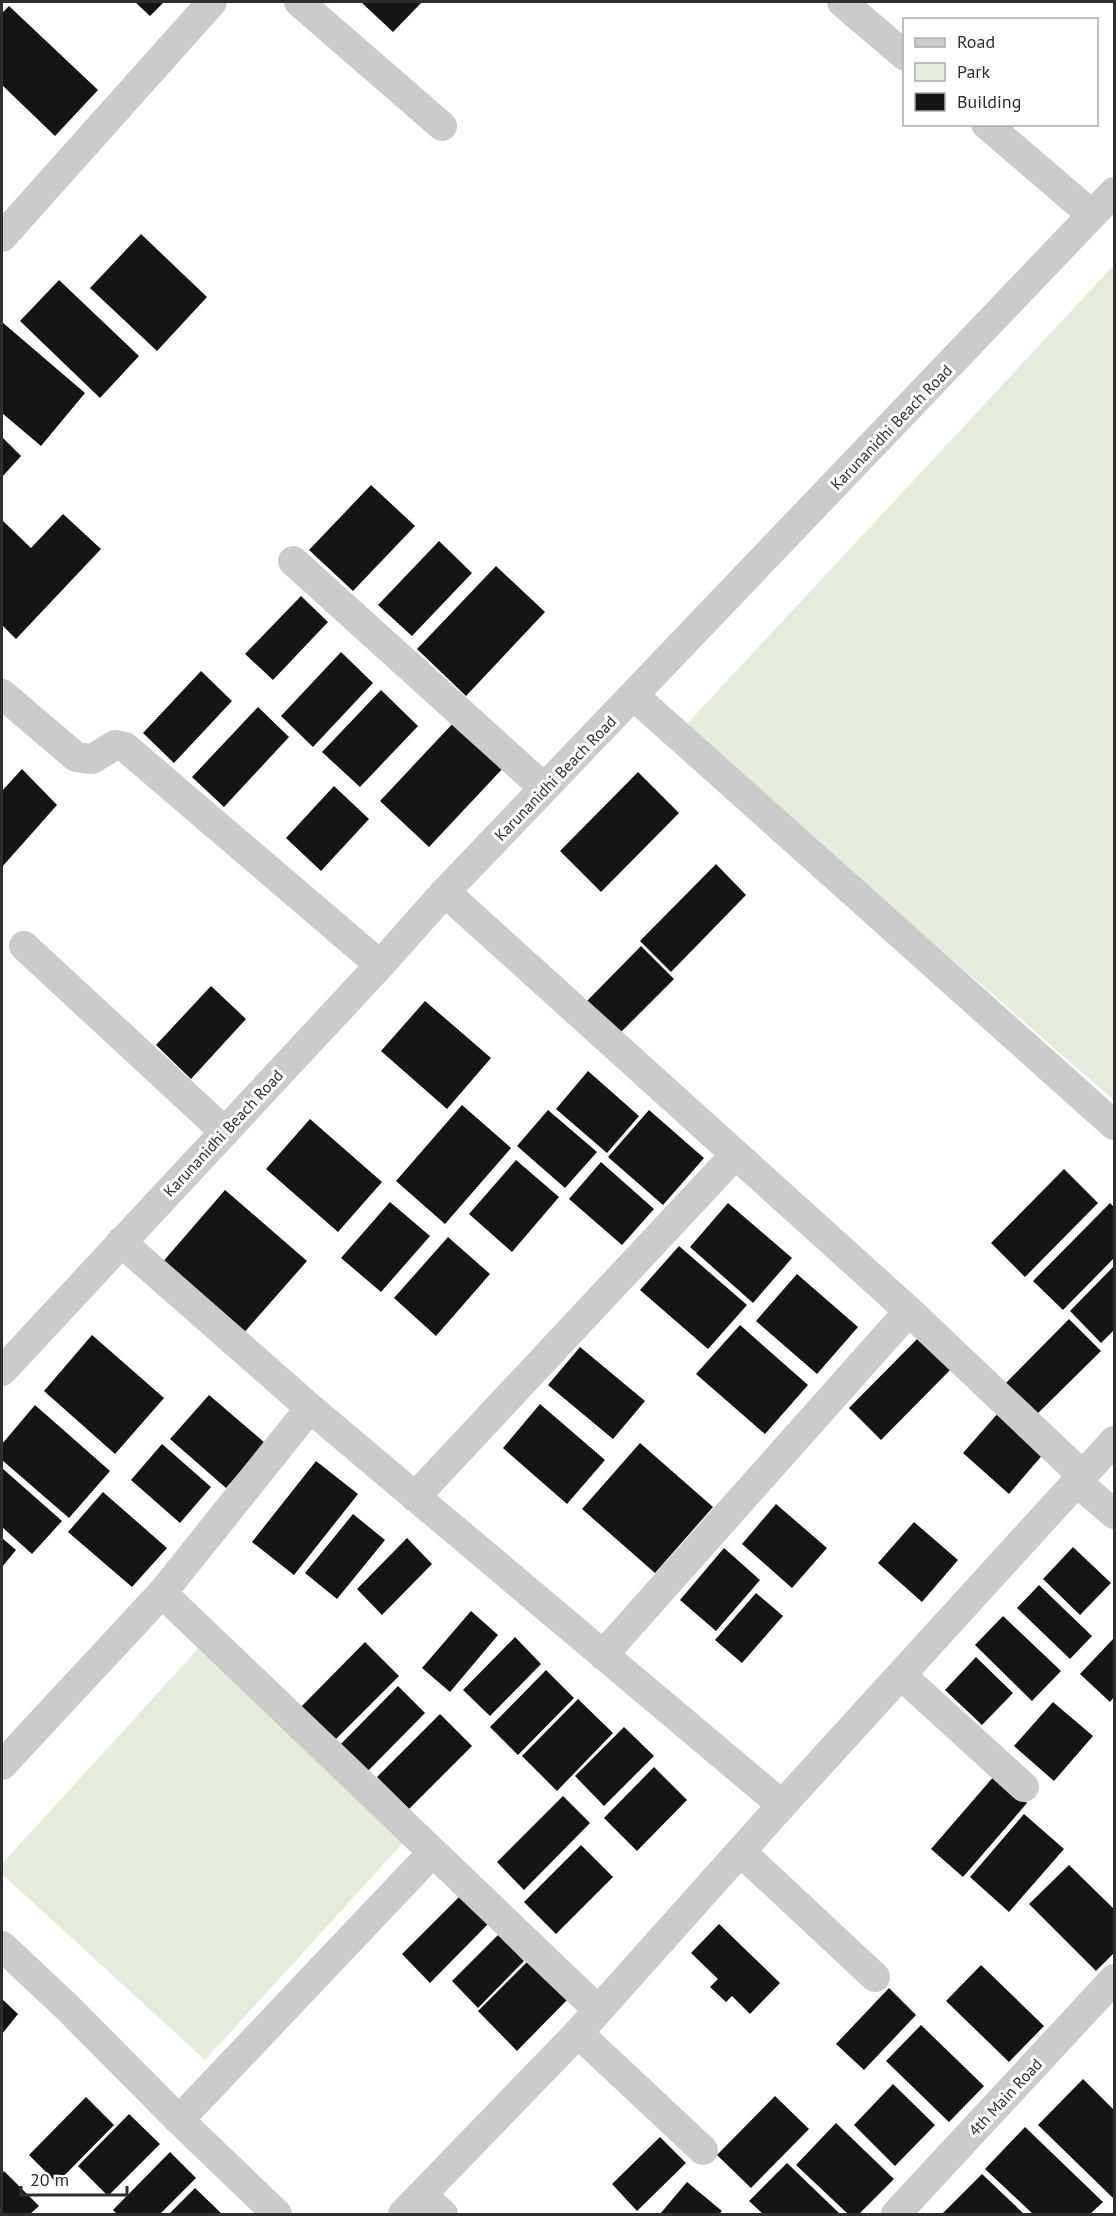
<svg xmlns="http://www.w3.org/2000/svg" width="1116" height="2216" viewBox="0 0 1116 2216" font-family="'PT Sans',sans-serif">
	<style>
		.green { fill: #e5ecdc }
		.building { fill: #151515 }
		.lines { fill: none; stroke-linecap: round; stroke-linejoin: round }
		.street { stroke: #cbcbcb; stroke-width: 30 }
		.labels { text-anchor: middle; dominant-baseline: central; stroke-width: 6; stroke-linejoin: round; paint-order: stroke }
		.street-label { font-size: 16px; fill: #2e2e2e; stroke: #fff }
	</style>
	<rect width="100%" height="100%" fill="#fff"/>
	<path class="green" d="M1114,265V1100L684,727Z
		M205,1641L413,1832L205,2060L2,1874V1864Z"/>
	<path class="building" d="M135,2H164L150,16Z
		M361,2H422L393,32Z
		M9,6L98,90L55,136L2,85V13Z
		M141,234L207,297L157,351L90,288Z
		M59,280L139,356L100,398L20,321Z
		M2,322L85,393L41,446L2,413Z
		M2,437L21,456L2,477Z
		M371,485L415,526L353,591L309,550Z
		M63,514L101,549L16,639L2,625V520L31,548Z
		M439,541L472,573L412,636L378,605Z
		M496,566L545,612L466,696L417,649Z
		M301,596L328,622L273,680L245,654Z
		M341,652L373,683L313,747L281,716Z
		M201,671L232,701L174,763L143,733Z
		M381,690L418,726L360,787L322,752Z
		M258,707L289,737L224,807L192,777Z
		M456,720L505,766L429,847L380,801Z
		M22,769L57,805L2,867V791Z
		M638,772L679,813L601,892L560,851Z
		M334,786L369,819L321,871L286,838Z
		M716,864L746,895L671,972L640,941Z
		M641,946L674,979L620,1033L587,1001Z
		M211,986L246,1019L191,1079L156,1045Z
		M425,1001L491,1058L447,1109L381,1051Z
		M588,1071L639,1116L607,1153L556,1109Z
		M462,1105L511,1148L445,1224L396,1181Z
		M548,1110L597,1152L565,1188L517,1146Z
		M649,1110L704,1158L663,1205L608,1157Z
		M310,1119L382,1182L338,1232L266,1169Z
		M516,1160L559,1197L512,1252L469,1214Z
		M601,1162L654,1209L622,1245L569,1199Z
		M1064,1169L1098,1203L1025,1277L991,1243Z
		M225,1190L307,1261L242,1335L161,1264Z
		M390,1202L430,1236L381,1292L341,1258Z
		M728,1203L792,1258L753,1303L690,1247Z
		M1110,1203L1114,1207V1258L1063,1310L1033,1281Z
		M448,1237L490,1274L436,1336L394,1298Z
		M679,1246L747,1305L708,1349L640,1290Z
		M1114,1266V1330L1101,1343L1070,1311Z
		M797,1274L858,1327L817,1374L756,1321Z
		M1069,1319L1101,1351L1032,1419L1001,1388Z
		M740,1325L808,1385L765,1434L696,1374Z
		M925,1331L957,1363L881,1440L849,1408Z
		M92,1335L164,1398L115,1454L44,1391Z
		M580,1347L645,1401L613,1439L548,1385Z
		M209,1395L265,1443L226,1488L170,1439Z
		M540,1404L605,1460L567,1504L503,1448Z
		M35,1405L110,1471L69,1518L2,1460V1444Z
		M999,1412L1045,1452L1009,1494L963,1453Z
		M640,1443L713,1507L655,1573L582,1509Z
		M162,1444L211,1487L180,1523L131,1480Z
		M316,1461L358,1494L294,1575L252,1542Z
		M2,1468L62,1521L32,1554L2,1527Z
		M103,1492L167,1548L132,1587L68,1532Z
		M776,1504L827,1548L792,1588L742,1544Z
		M353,1514L385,1540L337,1599L305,1573Z
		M914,1522L958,1560L922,1602L878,1563Z
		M2,1538L16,1550L2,1567Z
		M407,1538L432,1564L382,1615L357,1589Z
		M1073,1547L1111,1583L1080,1615L1043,1579Z
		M724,1548L760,1580L716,1631L680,1600Z
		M1039,1585L1092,1636L1070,1659L1017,1608Z
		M756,1593L783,1616L742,1663L715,1640Z
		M471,1611L498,1635L450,1692L422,1668Z
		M1003,1616L1061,1671L1032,1701L975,1645Z
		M515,1637L541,1664L490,1716L463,1690Z
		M1114,1638V1697L1110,1702L1080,1674Z
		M365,1642L399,1676L333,1742L300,1708Z
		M976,1657L1013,1693L982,1725L945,1690Z
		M546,1670L574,1698L518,1755L490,1727Z
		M398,1686L425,1713L361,1778L334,1751Z
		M578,1699L613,1733L557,1791L522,1756Z
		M1053,1702L1093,1736L1054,1781L1014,1746Z
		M440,1714L472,1746L409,1809L377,1777Z
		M624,1727L654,1756L604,1806L575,1776Z
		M654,1767L687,1800L637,1851L604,1818Z
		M995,1775L1027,1803L963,1877L931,1849Z
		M563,1796L590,1823L524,1890L497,1862Z
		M1024,1814L1064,1849L1009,1912L970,1877Z
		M581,1845L613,1877L556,1934L524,1902Z
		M1069,1865L1114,1909V1953L1096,1971L1029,1904Z
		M462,1894L490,1922L430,1983L402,1954Z
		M719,1924L780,1983L750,2014L732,1996L726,2002L710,1987L718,1979L691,1953Z
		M498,1935L524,1961L478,2008L452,1981Z
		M527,1962L567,2000L517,2051L478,2011Z
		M981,1965L1044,2026L1009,2062L946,2001Z
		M889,1988L916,2015L864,2070L836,2044Z
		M2,1999L18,2014L2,2034Z
		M921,2025L984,2086L949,2122L886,2061Z
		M1083,2079L1114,2110L1113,2198L1038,2125Z
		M893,2084L935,2125L895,2166L854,2125Z
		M775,2096L809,2129L751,2188L717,2155Z
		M86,2097L114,2125L57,2183L29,2155Z
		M129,2114L160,2144L108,2196L78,2166Z
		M836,2123L894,2179L859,2214H848L796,2165Z
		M1025,2127L1103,2202L1090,2214H1033L985,2169Z
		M660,2137L686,2163L637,2211L612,2184Z
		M170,2152L196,2178L160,2214H117L113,2210Z
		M787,2163L840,2214H763L749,2201Z
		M4,2171L39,2206L30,2214H2V2174Z
		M982,2174L1024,2214L943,2213Z
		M687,2182L722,2211L719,2214H660Z
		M195,2188L222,2214H169Z"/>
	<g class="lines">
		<path class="street" d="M299,2L442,126
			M842,2L904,55
			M986,124L1092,215
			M2,237L212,2
			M293,561L544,788
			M2,694L76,757L92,759L115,745L125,747L380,965
			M634,696L1114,1125
			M445,892L909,1311L1083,1476
			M24,946L225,1132
			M121,1242L310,1408L782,1805
			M2,1371L380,965L445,892L1114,192
			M1077,1482L1114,1514
			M415,1497L735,1155
			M162,1593L598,2010
			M603,1655L909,1311
			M901,1675L1024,1787
			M2,1765L162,1593L310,1408
			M741,1852L875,1977
			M2,1946L67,2007L179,2120L432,1853
			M578,2033L703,2150
			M179,2120L277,2214
			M422,2195L443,2214
			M403,2214L578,2033L782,1805L1114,1441
			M896,2214L1114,1979"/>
	</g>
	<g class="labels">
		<g class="street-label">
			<text transform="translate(891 427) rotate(-46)">Karunanidhi Beach Road</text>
			<text transform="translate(555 778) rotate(-46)">Karunanidhi Beach Road</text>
			<text transform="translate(223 1133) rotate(-47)">Karunanidhi Beach Road</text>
			<text transform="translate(1005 2097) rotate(-47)">4th Main Road</text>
		</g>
	</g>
	<rect width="1116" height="2216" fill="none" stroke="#2e2e2e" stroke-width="6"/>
	<rect x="903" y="18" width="195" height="108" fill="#ffffff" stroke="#ababab" stroke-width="1.5"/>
	<rect x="915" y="38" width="30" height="9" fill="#cbcbcb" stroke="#ababab" stroke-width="1.5"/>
	<text x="957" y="48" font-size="18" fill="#2e2e2e">Road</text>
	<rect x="915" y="63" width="30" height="18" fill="#e5ecdc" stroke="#ababab" stroke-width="1.5"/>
	<text x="957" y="78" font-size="18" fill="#2e2e2e">Park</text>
	<rect x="915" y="93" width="30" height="18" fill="#151515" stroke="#ababab" stroke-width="1.5"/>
	<text x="957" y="108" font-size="18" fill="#2e2e2e">Building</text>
	<path d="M21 2186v9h106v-9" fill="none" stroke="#2e2e2e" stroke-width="3"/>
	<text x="30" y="2186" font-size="18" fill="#2e2e2e" stroke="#ffffff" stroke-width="4.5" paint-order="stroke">20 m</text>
</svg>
